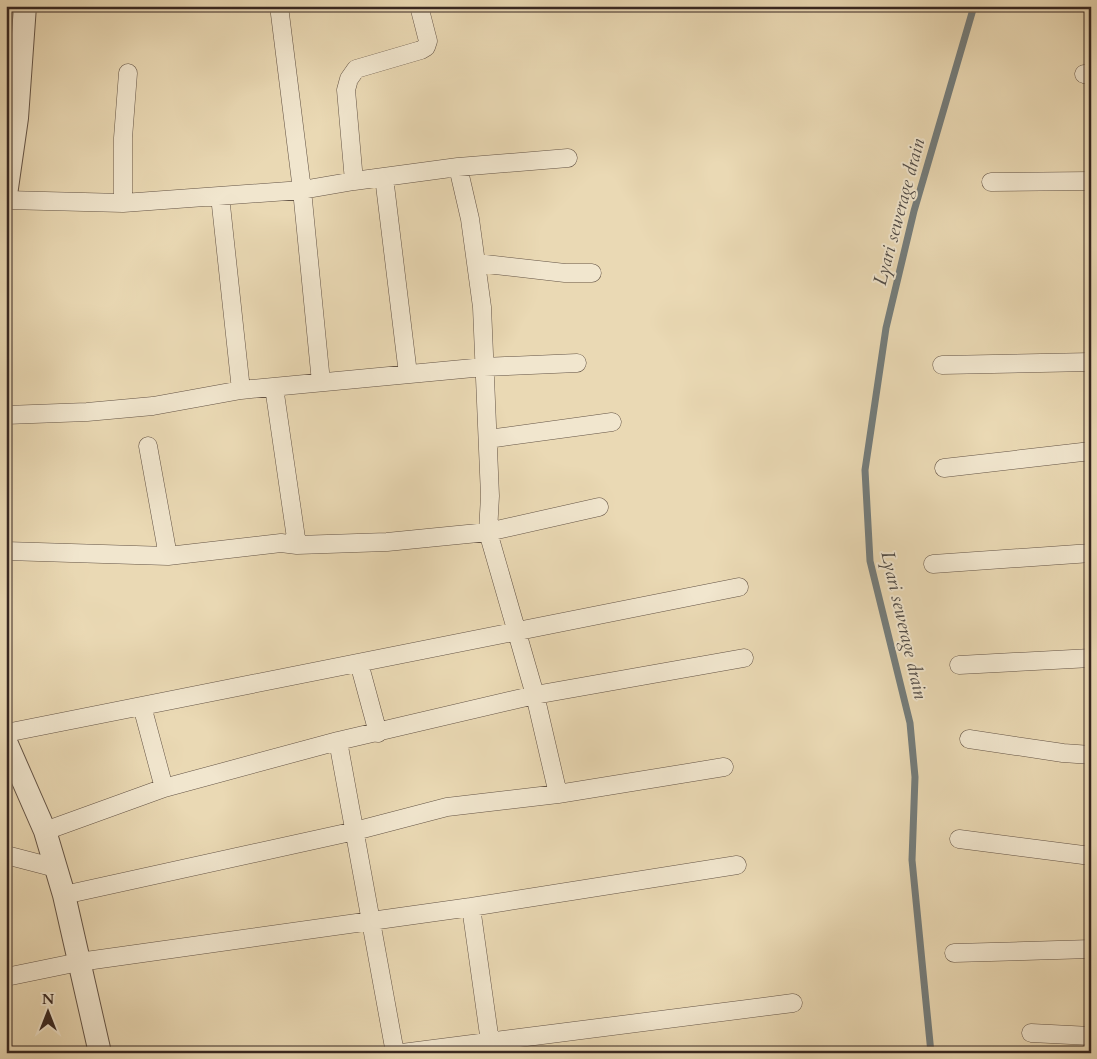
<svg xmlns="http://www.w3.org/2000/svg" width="1097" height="1059" viewBox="0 0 1097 1059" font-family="Cardo,serif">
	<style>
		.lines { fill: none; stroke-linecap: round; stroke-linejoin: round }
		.stream { stroke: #747d7c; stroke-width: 7 }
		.minor-casing { stroke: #645446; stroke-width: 19 }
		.tertiary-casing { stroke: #645446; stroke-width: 24 }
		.minor { stroke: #f1e6ce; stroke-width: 18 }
		.tertiary { stroke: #f1e6ce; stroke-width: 22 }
		.labels { text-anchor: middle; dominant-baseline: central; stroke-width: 4; stroke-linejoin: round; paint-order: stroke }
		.water-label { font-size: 19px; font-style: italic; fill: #504b47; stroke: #f1e6ce }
	</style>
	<rect width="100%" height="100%" fill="#ead9b4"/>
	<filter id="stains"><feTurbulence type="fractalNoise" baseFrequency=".004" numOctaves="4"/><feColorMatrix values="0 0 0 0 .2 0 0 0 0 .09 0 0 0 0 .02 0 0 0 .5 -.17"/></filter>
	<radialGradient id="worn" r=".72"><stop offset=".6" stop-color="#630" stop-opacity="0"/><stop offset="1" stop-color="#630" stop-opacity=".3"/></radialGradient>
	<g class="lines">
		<path class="stream" d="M931,1053L912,860L915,777L910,723L870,561L865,470L886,328L914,211L974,6"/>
		<defs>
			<path id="minor" d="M279,6L302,190L321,382
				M1084,74L1091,75
				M458,167L470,219L482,307L490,496L488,532L535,695L558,794
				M384,177L408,374
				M354,181L346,90L349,79L356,69L421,50L426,47L428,41L419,6
				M991,182L1091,181
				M220,196L241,390
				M6,200L123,203L302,190L354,181L458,167L568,158
				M123,203V138L128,73
				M477,263L565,273H592
				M942,365L1091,362
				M274,387L297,545
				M6,415L87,412L153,406L241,390L484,367L577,363
				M488,439L612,422
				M148,446L168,556
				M944,468L1091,451
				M6,551L168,556L281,543L297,545L387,542L488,532L599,507
				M933,564L1091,553
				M359,663L378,733
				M959,665L1091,658
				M142,706L164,788
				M6,733L739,587
				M969,739L1063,753L1091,755
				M338,741L395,1053
				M45,831L164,788L338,741L535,695L744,658
				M959,839L1091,856
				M6,855L56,868
				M64,895L355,831L447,807L558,794L724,767
				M471,907L490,1042
				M954,953L1091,949
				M6,977L79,962L471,907L737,865
				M1031,1033L1091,1036
				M402,1053L793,1003"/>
			<path id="tertiary" d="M6,195L17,118L25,6
				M6,742L45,831L64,895L100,1053"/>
		</defs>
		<use href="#minor" class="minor-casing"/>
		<use href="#tertiary" class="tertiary-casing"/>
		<use href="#minor" class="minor"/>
		<use href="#tertiary" class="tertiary"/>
	</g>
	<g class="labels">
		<g class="water-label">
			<text transform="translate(899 212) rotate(-75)">Lyari sewerage drain</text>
			<text transform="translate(904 625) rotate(77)">Lyari sewerage drain</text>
		</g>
	</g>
	<rect width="1097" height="1059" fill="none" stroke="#ead9b4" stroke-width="25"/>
	<rect x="8" y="8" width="1082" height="1044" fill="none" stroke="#372721" stroke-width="2.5"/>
	<rect x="12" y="12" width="1072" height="1034" fill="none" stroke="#372721"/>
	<g transform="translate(48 1012)" stroke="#f1e6ce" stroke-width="4" paint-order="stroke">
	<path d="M0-4L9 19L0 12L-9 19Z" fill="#372721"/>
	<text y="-8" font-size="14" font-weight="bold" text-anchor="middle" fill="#372721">N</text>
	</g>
	<rect width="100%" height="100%" filter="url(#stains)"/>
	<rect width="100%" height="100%" fill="url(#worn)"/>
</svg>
